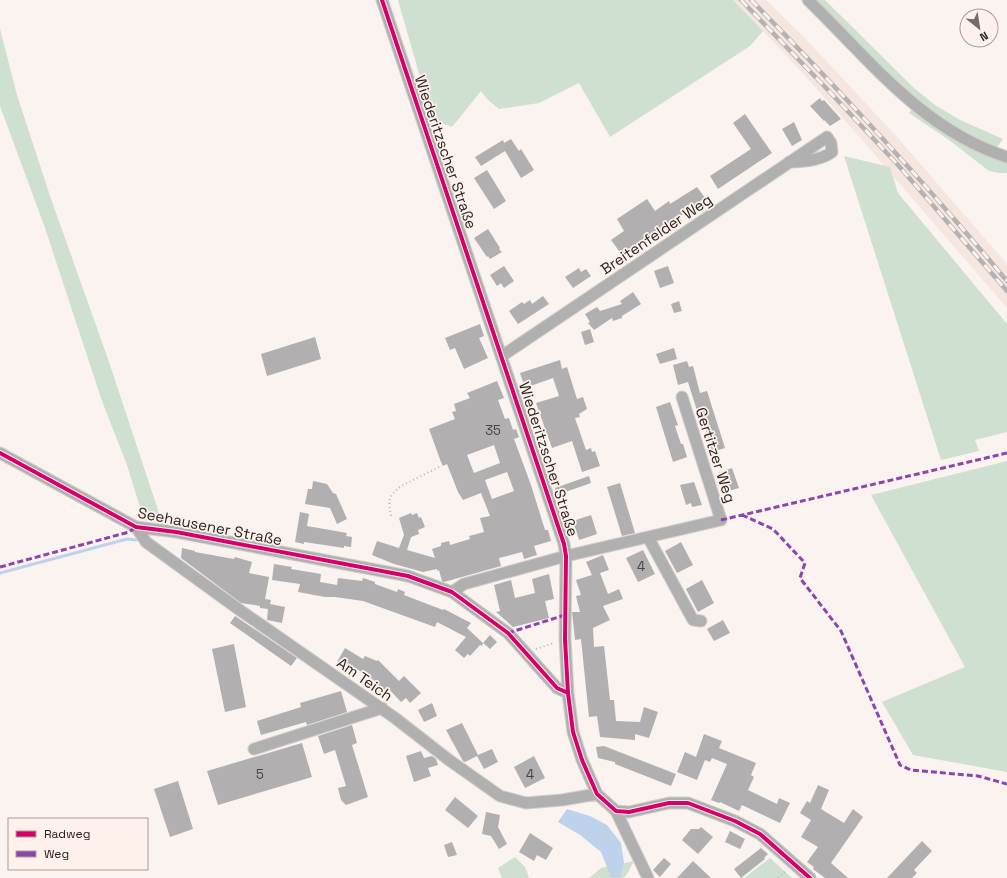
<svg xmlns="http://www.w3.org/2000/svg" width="1007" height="878" viewBox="0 0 1007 878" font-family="'Space Grotesk',sans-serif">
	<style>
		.built { fill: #f6e6e0 }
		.green { fill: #cfdfd0 }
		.water { fill: #bed2ec }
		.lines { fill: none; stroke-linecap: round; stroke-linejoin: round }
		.stream { stroke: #bed2ec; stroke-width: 3 }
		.building { fill: #b2afb0; fill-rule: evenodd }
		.minor-casing { stroke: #d3cecb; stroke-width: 13 }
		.path { stroke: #b9b7b6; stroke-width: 2; stroke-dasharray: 1 3; stroke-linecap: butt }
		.minor { stroke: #b0b0b1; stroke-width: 11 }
		.rail-casing { stroke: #b5b2b3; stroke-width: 4.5 }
		.rail { stroke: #fef1ec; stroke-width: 3; stroke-dasharray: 9; stroke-linecap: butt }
		.quiet { stroke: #8e44ad; stroke-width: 3; stroke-dasharray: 6 3; stroke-linecap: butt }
		.cycleway-casing { stroke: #fef1ec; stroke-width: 6 }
		.cycleway { stroke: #d6006c; stroke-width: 4 }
		.labels { text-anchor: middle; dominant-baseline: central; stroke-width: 3.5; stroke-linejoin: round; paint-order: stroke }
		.number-label { font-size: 13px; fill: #4a4544 }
		.street-label { font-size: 15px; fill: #282220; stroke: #fef1ec }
	</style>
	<rect width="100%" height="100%" fill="#faf3f0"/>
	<path class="built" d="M733,0H766L805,38L898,138L1007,264V308L843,118L786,55Z"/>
	<path class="green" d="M398,0H733L763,31L750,46L610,137L579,83L539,103L499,109L487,99L481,91L452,127L432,119Z
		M812,0H825L914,88L935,105L960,120L1003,139L996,149L980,143L928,112Z
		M0,29L17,95L50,196L108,359L158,510L159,522L144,520L127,465L102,401L45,228L0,106Z
		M912,109L1007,161V173H999L989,171L949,140L909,113Z
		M844,156L890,167L898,193L1007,324V432L975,440L979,451L941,460Z
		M1007,461V772L913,755L882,702L965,667L871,495Z
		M515,857L525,867L529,878H502L498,868Z
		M770,858L792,878H744Z
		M634,861L626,876L623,878H589L601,868Z"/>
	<path class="water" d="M567,809L590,816L607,825L621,843L624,863L620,877H611L601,852L580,835L558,822Z"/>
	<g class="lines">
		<path class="stream" d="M0,573L127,539L136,540"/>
	</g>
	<path class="building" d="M820,98L822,101L824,100L841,119L830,126L824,120V121L810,106Z
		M745,114L772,153L718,189L710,176L751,149L733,123Z
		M794,122L802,140L792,146L782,129Z
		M511,139L519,151L521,149L534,170L521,178L505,151L481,166L475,157L503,140L504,143Z
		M487,170L506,201L494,209L474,178Z
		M697,187L705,198L700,201L701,202L679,217L682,221L674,225L672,222L622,255L611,240L624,231L617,219L647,199L655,211L669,201L670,204Z
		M488,229L500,248L499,249L502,252L490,259L488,256L487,257L474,238Z
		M504,266L514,281L504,288L501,283L497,286L490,275Z
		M668,266L674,283L660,288L654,271Z
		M579,268L581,272L586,269L591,276L573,288L565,277Z
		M633,292L641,304L622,316V318L613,321L612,318L594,330L588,323L590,322L585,314L597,307L600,311L622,304L620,301Z
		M543,296L549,304L518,324L509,311L522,302L524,304L530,300L532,304Z
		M679,301L682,311L674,313L671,304Z
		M480,324L484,336L479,338L488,358L464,369L455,348L450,350L445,338Z
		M590,329L594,342L585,345L581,332Z
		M315,337L321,359L267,376L261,354Z
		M674,348L677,359L660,364L656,354Z
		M560,360L562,369L567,367L577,399L583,397L587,409L579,414L580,417L575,418L586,450L591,448L592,452L595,451L600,466L582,472L572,441L552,448L536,403L559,396L553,378L525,388L520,373Z
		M687,361L689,367L693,366L700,393L707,391L725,448L712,452L702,416L699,417L688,382L678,385L673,365Z
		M497,381L504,398L498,400L505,419L509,418L513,430L516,429L519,437L514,439L531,485L545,530H548L551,541L534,546L537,555L524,559L522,552L499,558L501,566L444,582L442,581L439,570L437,571V569L423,572L394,564L372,555L377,541L399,548L404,535L399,518L411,513L412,515L417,513L419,518L421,517L425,527L418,530L419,534L411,537L407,550L435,558L432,549L441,546V543L449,541L450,545L470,539L469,536L484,532L480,518L490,516L481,493L463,500L458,492L447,464L443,466L441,462L429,429L455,419L452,412L456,411L454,404L470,398L467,393ZM494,445L500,463L474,473L467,455ZM507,472L514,491L492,499L485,480Z
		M670,402L678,425L675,426L681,444H683L687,457L673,462L656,407Z
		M732,468L739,488L725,492L718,473Z
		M589,476L591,483L557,495L555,488Z
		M313,481L327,484L333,493L336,494L347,519L337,524L330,508L305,504L308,489H312Z
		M694,482L702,505L692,507L691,503L686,505L680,485Z
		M620,483L635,533L622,536L607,487Z
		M300,512L309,514L307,526L347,533L346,536L352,537L351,547L344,546V548L304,542V544L295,542Z
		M591,515L597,534L579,540L573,521Z
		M681,542L693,565L677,573L665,551Z
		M182,548L195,551V552L234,559L235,557L252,562L249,573L269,577L265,599L271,600L270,604L285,607L282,623L267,620L268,609L260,608V606L241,603L181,558Z
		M643,550L655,574L638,582L626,558Z
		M603,555L609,570L600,573L608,594L619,589L623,599L603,606L610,620L593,628L594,647L604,646L610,700H614L616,721L640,722L644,707L658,712L649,738L635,734V740L600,737L597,716L589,717L581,639L575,640L572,612H580L576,596L581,595L576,580L592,575L586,562Z
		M274,564L292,567L291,569L321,574L320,582L337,585L338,578L362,581L363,578L375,582V584L397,592L398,589L405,592L404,595L443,610L444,609L471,623L467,628L483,643L490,635L497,642L490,649L483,643L482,646L480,645L470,656L468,654L464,658L455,650L466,637L437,622L435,627L363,601L335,597H325L298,592L300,584L272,580Z
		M549,574L554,599L545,601L549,618L513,627L496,612L500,611L494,585L511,580L515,598L535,593L532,579Z
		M702,580L714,603L698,612L686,589Z
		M235,616L297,658L291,666L230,623Z
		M723,620L730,633L714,641L707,629Z
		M234,644L246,707L225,712L212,649Z
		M345,648L363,659L365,656L377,661L378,660L399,681L404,676L421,693L410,703L406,698L401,702L387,687L384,690L370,677L353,667L351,671L337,662Z
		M341,691L347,712L307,725L306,722L261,735L257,721L301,707L300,703Z
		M432,703L437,716L424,722L418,710Z
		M462,723L478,755L492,749L498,762L484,769L477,756L465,762L463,761L446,730Z
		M352,725L357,743L352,745L368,797L346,805L341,800L338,788L346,786L335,750L324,754L318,736Z
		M704,734L722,741L719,748L756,763L751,775L754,777L748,790L777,804L779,798L790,803L780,823L742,805L739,811L720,802L719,803L711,800L727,764L712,758L710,762L705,760L697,780L677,772L685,752L696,757Z
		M302,743L312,777L218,805L207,771Z
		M604,746L676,774L671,786L615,764V762L598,758L596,747Z
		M421,751L424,758L432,756L436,759L438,765L428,768L431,776L414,782L406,756Z
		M534,756L545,778L525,788L514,767Z
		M178,781L193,829L170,837L154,789Z
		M818,785L829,790L821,809L844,823L853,809L863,817L831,863L848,878H825L813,869L814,867L807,862L818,847L801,837L811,820L800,813L807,801L810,803Z
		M455,797L478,816L468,828L445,810Z
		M486,812L500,815L498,827L507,844L499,849L491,836L482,834Z
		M701,827L713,837L698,854L682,840L691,829H699Z
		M730,831L745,839L740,849L725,842Z
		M530,833L553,848L546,860L537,855L534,861L519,852Z
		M922,841L932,851L914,870L917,873L912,878H887Z
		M452,842L457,855L448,857L444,845Z
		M761,848L768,854L764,858L765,859L741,878L734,869Z
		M664,858L671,864L660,877L653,870Z
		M693,861L711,878H677Z"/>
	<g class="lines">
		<defs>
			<path id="minor" d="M382,0L564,544L566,556L565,639L568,693L573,732L582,760L597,794L616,811L629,812L669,803H688L735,821L760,834L810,878
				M808,0C870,60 921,129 1007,157
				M502,356L827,137L831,143L832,152C821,160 803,162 789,162
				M0,453L136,527L176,532L408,576L452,592L508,633L557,688L568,693
				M136,527L146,542L241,611L395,718L449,760L500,796L526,803L562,800L597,794
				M648,537L693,620L701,621
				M452,592L464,584L566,556L721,520L682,397
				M254,749L382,708
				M616,811L648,878"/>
		</defs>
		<use href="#minor" class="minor-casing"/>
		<path class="path" d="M391,516C388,499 388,497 401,486L441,466
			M536,649L554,643
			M778,878L786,871"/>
		<use href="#minor" class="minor"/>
		<defs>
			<path id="rail" d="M741,0L827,89L898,165L1007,291
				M751,0C840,90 926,184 1007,281"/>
		</defs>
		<use href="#rail" class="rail-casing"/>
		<use href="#rail" class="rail"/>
		<path class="quiet" d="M742,515L773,529L805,563L800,578L841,631L900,765L911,770L978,776L1007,784
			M721,520L1007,453
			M0,567L129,532L136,527
			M508,633L565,615"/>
		<defs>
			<path id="cycleway" d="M382,0L564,544L566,556L565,639L568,693L573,732L582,760L597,794L616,811L629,812L669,803H688L735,821L760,834L810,878
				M0,453L136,527L176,532L408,576L452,592L508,633L557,688L568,693"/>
		</defs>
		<use href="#cycleway" class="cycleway-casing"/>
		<use href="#cycleway" class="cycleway"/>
	</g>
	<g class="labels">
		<g class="number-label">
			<text x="493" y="430">35</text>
			<text x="641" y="566">4</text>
			<text x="260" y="774">5</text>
			<text x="530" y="774">4</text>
		</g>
		<g class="street-label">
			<text transform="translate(446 152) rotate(71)">Wiederitzscher Straße</text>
			<text transform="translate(656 234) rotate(-34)">Breitenfelder Weg</text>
			<text transform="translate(716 455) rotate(72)">Gertitzer Weg</text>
			<text transform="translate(549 459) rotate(72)">Wiederitzscher Straße</text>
			<text transform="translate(210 526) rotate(11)">Seehausener Straße</text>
			<text transform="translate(365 679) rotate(35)">Am Teich</text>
		</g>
	</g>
	<rect x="8" y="818" width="140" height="52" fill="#fef1ec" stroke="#a89e9a"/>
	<rect x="16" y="831" width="20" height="6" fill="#d6006c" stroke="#a89e9a"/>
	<text x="44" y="838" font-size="12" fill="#282220">Radweg</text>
	<rect x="16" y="851" width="20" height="6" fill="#8e44ad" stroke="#a89e9a"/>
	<text x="44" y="858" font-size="12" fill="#282220">Weg</text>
	<g transform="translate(979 28) rotate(150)"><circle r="19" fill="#fef1ec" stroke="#a89e9a"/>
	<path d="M0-3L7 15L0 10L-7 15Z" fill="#726b69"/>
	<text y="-6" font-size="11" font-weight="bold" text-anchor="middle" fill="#282220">N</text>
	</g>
</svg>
